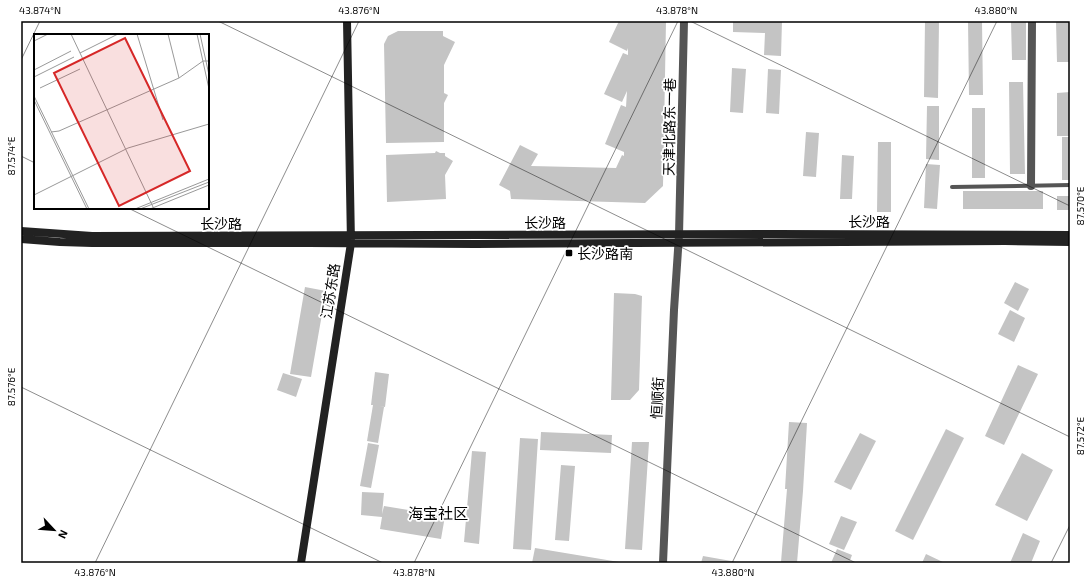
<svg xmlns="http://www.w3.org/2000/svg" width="1091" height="584" viewBox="0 0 1091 584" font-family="'Exo 2','Noto Sans SC',sans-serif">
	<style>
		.building { fill: #c4c4c4 }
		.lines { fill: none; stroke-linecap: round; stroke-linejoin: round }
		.lane { stroke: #555; stroke-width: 4 }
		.street { stroke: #555; stroke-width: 8 }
		.secondary { stroke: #222; stroke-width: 8 }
		.ticks { fill: none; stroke: #000; stroke-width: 1; stroke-opacity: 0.45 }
		.poi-dot { fill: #000; stroke: #fff; stroke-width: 1.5 }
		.labels { text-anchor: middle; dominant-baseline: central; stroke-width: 3.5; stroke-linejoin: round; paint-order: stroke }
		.street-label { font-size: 14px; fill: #000; stroke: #fff }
		.poi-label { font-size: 14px; fill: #000; stroke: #fff; text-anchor: start }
		.neighbourhood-label { font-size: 15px; fill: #000; stroke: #fff }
		.inset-road { fill: none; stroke: #999; stroke-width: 1 }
		.view { fill: #d62828; fill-opacity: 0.15; stroke: #d62828; stroke-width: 2 }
		.inset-edge { fill: none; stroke: #000; stroke-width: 2 }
		.neatline { fill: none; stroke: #000; stroke-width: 1.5 }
		.ticks-label { font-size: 10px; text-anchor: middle; fill: #000 }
	</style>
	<rect width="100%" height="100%" fill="#fff"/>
	<path class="building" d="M619,21H666L663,186L645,203L511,199L510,191L499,185L520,145L538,154L531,166L616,168L622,155L624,156V152L605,144L621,105L626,107L627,91L622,102L604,94L623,53L628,55V48L627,51L609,42Z
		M733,21H782L781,56L764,55L765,33L733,32Z
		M925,21H939L938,98L924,97Z
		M968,21H982L983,95H969Z
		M1011,21H1026V60H1012Z
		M1056,21H1070V62H1057Z
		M398,31H443V36L455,42L444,65V93L448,95L444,103V142L386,143L384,44L388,36Z
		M732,68L746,69L743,113L730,112Z
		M768,69L781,70L779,114L766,113Z
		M1009,82H1023L1025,174H1010Z
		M1070,92V136H1057V93Z
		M927,106H939V160L926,159Z
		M972,108H985V178H972Z
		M806,132L819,133L816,177L803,176Z
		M1062,137H1070V180H1062Z
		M878,142H891V212H877Z
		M436,151L440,153H445V156L453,161L445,175L446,199L387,202L386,155L435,153Z
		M842,155L854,156L852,199H840Z
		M926,164L940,165L937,209L924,208Z
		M963,191H1043V209H963Z
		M1057,196H1070V210H1057Z
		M1015,282L1029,289L1018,311L1004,303Z
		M305,287L326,291L311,377L290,374Z
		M614,293L635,294L642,296L639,390L630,400H611Z
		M1010,310L1025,318L1014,342L998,334Z
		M1018,365L1038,374L1004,445L985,436Z
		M375,372L389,374L385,407L379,406L384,407L378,443L367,441L373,405H371Z
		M283,373L302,379L296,397L277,390Z
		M789,422L807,423L803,491L797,563L781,562L787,489H785Z
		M946,429L964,438L913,540L895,531Z
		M541,432L612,435L611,453L540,450Z
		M860,433L876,441L851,490L834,482Z
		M520,438L538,439L531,550L513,549Z
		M632,442H649L642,550L625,549Z
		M368,443L379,445L371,488L360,486Z
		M472,451L486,452L479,544L464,542Z
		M1022,453L1053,470L1027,521L995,505Z
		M561,465L575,466L569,541L555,540Z
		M362,492L384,493L382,514L384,506L445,516L441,539L380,529L382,517L361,515Z
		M841,516L857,522L844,550L829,544Z
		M1023,533L1040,541L1031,563H1010Z
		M535,548L619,562V563H532Z
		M837,549L852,555L849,563H831Z
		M926,554L945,563H922Z
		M703,556L737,562V563H701Z"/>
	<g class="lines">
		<path class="lane" d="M952,187L1070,185"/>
		<path class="street" d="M1031,186L1032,21
			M663,563L674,310L679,235L684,21"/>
		<path class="secondary" d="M21,231L92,236L776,234L1070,235
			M21,239L60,242L92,243H308L476,244L1005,241L1070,242
			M301,563L351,243L347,21"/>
	</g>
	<path class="ticks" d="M218,21L1070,437M690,21L1070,206M21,60L40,21M21,156L35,163M128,208L856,563M21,387L383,563M95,563L359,21M414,563L678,21M732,563L997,21M1051,563L1070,525"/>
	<rect class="poi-dot" x="565" y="249" width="8" height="8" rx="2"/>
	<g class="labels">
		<g class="street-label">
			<text transform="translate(669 127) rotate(-89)">天津北路东一巷</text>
			<text x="869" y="221">长沙路</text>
			<text x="545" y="222">长沙路</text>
			<text x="221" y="223">长沙路</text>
			<text transform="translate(330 291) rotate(-81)">江苏东路</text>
			<text transform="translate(657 398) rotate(-87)">恒顺街</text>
		</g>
		<g class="poi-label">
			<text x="577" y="253">长沙路南</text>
		</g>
		<g class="neighbourhood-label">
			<text x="438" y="513">海宝社区</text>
		</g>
	</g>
	<g transform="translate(34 34)">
		<rect width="175" height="175" fill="#fff"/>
		<path class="inset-road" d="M37,0L120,175M103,0L129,86M134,0L145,44M163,0L175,55M166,0L175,41M0,7L14,0M46,19L84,0M0,36L37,17M0,43L40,23M6,54L46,35M0,62L55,175M0,66L53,175M17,98L25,97L120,55L145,44L169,27H175M0,161L94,114L175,90M101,175L175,145M106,175L175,148M116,175L175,151"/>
		<path class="view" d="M91,4L156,137L85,172L20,39Z"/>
		<rect width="175" height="175" class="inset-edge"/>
	</g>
	<rect width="1091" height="584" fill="none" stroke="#ffffff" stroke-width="44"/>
	<g transform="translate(54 530) rotate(116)" stroke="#ffffff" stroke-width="3" paint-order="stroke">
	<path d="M0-3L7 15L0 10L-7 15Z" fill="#000000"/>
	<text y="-6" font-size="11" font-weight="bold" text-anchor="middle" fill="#000000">N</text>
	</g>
	<rect x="22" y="22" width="1047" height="540" class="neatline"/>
	<g class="ticks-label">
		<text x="40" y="14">43.874°N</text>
		<text x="359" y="14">43.876°N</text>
		<text x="677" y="14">43.878°N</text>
		<text x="996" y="14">43.880°N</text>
		<text transform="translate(11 156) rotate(-90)" y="4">87.574°E</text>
		<text transform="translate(1080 206) rotate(-90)" y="4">87.570°E</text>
		<text transform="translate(11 387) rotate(-90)" y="4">87.576°E</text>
		<text transform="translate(1080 436) rotate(-90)" y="4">87.572°E</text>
		<text x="95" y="576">43.876°N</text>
		<text x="414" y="576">43.878°N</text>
		<text x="733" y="576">43.880°N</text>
	</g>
</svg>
